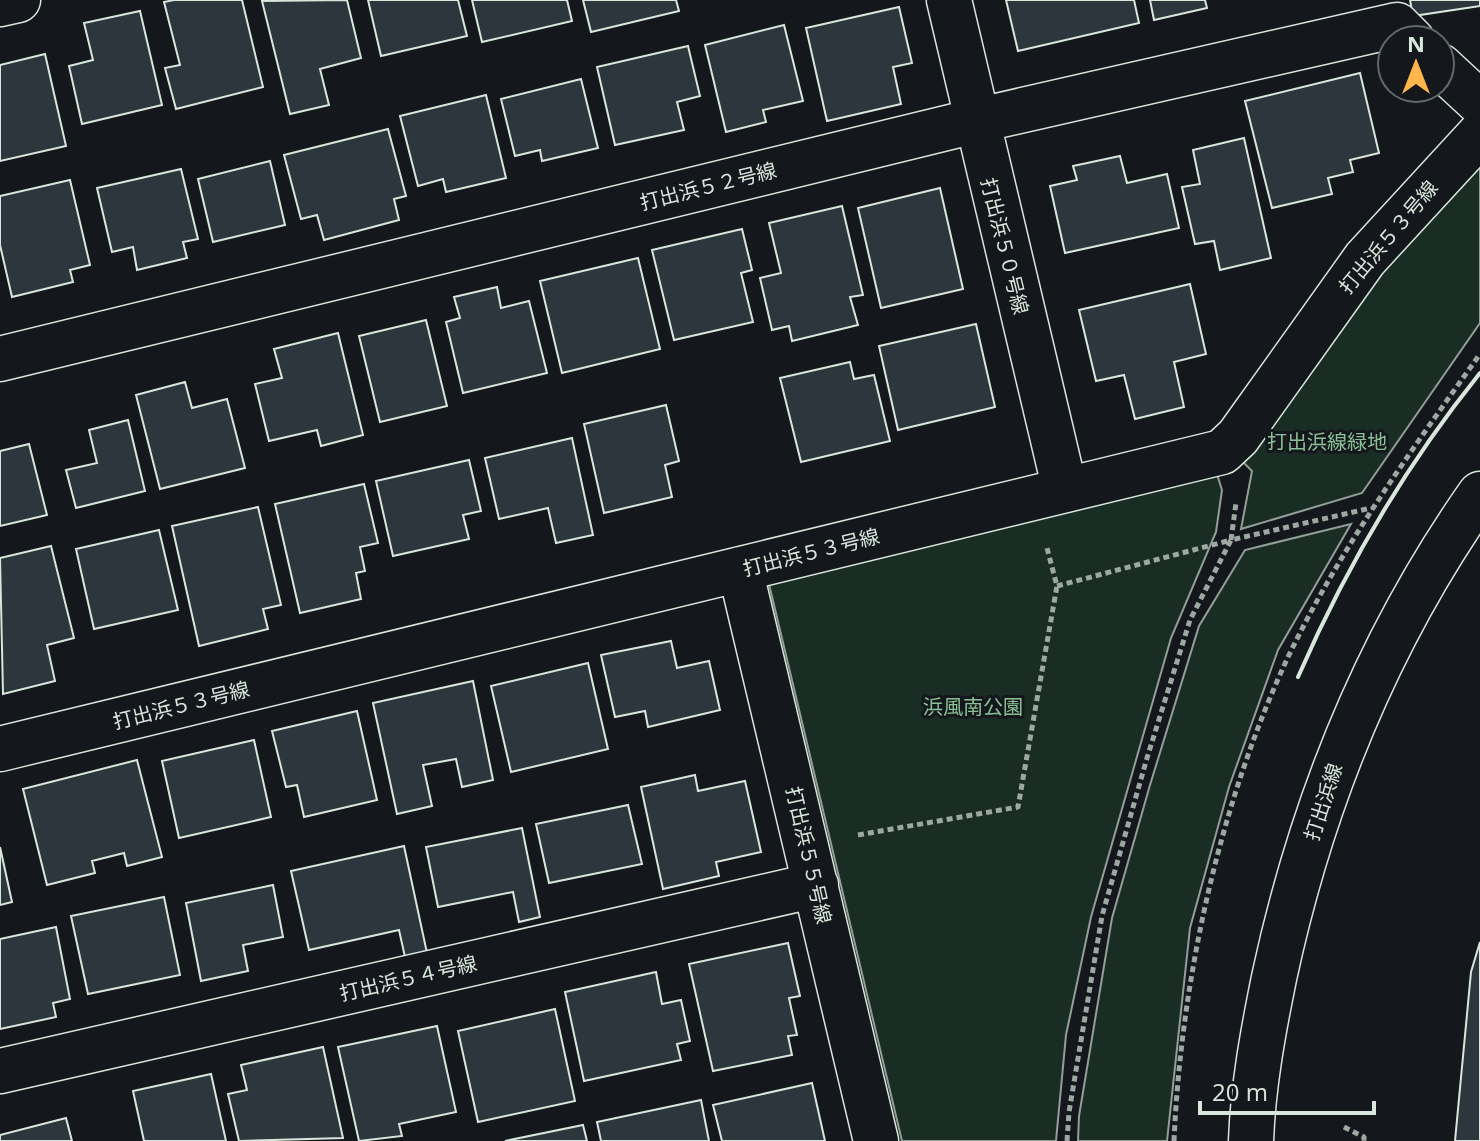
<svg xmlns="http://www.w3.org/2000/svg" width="1480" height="1141" viewBox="0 0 1480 1141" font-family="'Open Sans','Noto Sans JP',sans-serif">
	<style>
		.green { fill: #1a2d24; stroke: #939e99; stroke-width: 2 }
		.building { fill: #2c363c; stroke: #d8e6dc; stroke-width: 2 }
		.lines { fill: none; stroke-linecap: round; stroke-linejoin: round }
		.minor-casing { stroke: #d8e6dc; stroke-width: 47 }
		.path { stroke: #9da8a2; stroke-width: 5; stroke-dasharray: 6 4; stroke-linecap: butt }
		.minor { stroke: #14181c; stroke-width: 44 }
		.wall { stroke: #d8e6dc; stroke-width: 4 }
		.labels { text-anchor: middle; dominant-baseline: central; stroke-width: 6; stroke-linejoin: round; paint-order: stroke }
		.street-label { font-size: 20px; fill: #d8e6dc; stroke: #14181c }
		.park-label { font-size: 20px; fill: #8ac095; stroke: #14181c }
	</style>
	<rect width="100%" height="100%" fill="#14181c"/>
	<path class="green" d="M1480,158V323L1362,493L1241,529L1252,471L1240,459L1386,262Z
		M1215,468L1222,490L1216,532L1171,638L1091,917L1066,1035L1056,1141H902L769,584Z
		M1351,524L1278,650L1229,787L1190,928L1167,1141H1078L1079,1116L1112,918L1150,785L1199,626L1245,550Z"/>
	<path class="building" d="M174,0H242L263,87L176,109L165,68L180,65L164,2Z
		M347,0L361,58L320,69L329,105L290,114L262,1Z
		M368,0H458L467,36L381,56Z
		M472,0H567L572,21L482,42Z
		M583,0H676L679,11L591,32Z
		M1006,0H1134L1139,23L1018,51Z
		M1150,0H1205L1207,8L1154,20Z
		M1410,0H1480V6L1413,16Z
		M899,7L912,63L893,67L901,104L827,121L806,28Z
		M140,11L162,105L82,124L69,66L93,60L84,23Z
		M784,25L803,101L763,110L766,122L726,132L705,45Z
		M688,46L700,96L677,102L684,130L615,145L597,67Z
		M45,54L66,146L0,161V65Z
		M1360,73L1379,153L1350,160L1353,172L1328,178L1332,194L1272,208L1245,101Z
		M581,79L598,148L542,161L540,150L515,156L501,99Z
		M486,95L506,178L446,192L443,179L418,186L400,116Z
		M388,129L406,196L394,199L399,220L324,240L317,215L301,219L284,155Z
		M1244,138L1271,258L1220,270L1214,241L1195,244L1182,187L1200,184L1193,150Z
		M1120,156L1127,183L1167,174L1179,228L1065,253L1050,186L1077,180L1073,166Z
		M270,161L285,225L213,242L198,179Z
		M181,169L198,239L183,242L187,258L137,270L133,247L112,252L97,188Z
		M70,180L90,265L70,270L73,282L12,297L0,245V196Z
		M940,188L963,289L881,308L858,208Z
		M842,206L863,295L850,297L858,325L792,341L789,326L772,330L760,278L781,273L769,223Z
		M742,229L752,270L741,273L753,322L674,340L652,250Z
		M638,258L660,349L562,373L540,281Z
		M1190,284L1206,354L1174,362L1184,407L1135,419L1124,375L1096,381L1079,310Z
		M497,287L501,308L529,301L547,373L463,393L446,322L460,318L454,297Z
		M426,320L447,406L380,422L359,336Z
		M976,324L995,407L898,430L879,346Z
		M338,333L363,435L321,446L317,430L269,441L255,384L282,378L274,349Z
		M850,362L854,379L874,375L890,441L801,462L780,378Z
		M185,382L192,408L227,399L245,468L160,489L136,395Z
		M666,405L679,461L665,465L672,497L604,513L584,424Z
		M128,420L145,491L76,508L66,470L97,463L89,430Z
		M572,438L593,535L556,543L548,508L499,519L485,458Z
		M29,444L47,515L0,526V451Z
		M469,460L481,511L463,515L469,539L393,556L376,481Z
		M364,484L378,543L360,547L365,571L356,573L361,599L300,613L275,504Z
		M258,507L281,605L263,609L268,629L199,646L172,526Z
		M159,530L178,610L94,629L76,549Z
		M51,546L74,638L47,645L55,681L3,694L0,558Z
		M671,641L677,668L709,661L720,710L648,727L645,711L615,717L601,655Z
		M588,663L608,749L511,772L491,686Z
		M473,681L493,780L462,787L456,759L423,765L432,806L397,814L373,703Z
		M357,711L377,800L304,817L297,785L286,787L272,731Z
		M254,740L271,817L179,838L162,761Z
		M137,760L162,857L127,866L124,853L92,861L95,873L47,885L23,789Z
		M695,775L698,791L745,781L761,852L716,862L719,876L663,889L641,787Z
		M628,805L642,864L549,883L536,824Z
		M522,828L540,917L519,922L513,892L438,907L426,847Z
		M404,846L427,953L405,957L399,930L309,950L291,871Z
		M0,847L12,902L0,905Z
		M273,885L283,937L243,945L248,971L201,981L186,903Z
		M164,897L180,975L88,994L71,916Z
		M56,927L70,999L53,1003L56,1017L0,1029V939Z
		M1480,942V1141H1455L1471,972Z
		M788,943L800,996L789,998L797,1035L788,1036L792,1055L713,1071L689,964Z
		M656,972L662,1004L681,1000L690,1041L677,1044L681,1060L584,1081L565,992Z
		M555,1009L575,1101L478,1122L458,1031Z
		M437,1026L456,1112L399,1124L402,1136L359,1141L338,1047Z
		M323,1047L343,1138L239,1141L228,1094L247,1090L241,1065Z
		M211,1074L226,1141H144L133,1091Z
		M812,1083L825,1141H722L713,1105Z
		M701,1100L709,1141H601L597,1122Z
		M66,1118L72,1141H0V1135Z
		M583,1125L587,1141H505Z"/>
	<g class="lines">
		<defs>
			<path id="minor" d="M949,0L1065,490
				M0,4L18,0
				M1440,66L1480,103
				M0,359L975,121L1397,25L1412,40
				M740,569L876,1141
				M0,749L1222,452L1238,437L1365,259L1480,134
				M0,1071L816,885
				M1251,1141C1253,1086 1263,1032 1274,978C1311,805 1378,639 1480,494"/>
		</defs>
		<use href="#minor" class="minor-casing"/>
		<path class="path" d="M1057,586L1231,540L1236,503
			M858,835L1018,807L1057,586L1047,548
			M1344,1127L1364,1137V1141
			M1067,1141L1069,1112L1102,916L1147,758L1190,620L1231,540L1371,508
			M1174,1141C1181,980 1220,801 1289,655C1341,547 1411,451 1480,354"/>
		<use href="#minor" class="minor"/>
		<path class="wall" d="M1298,677C1346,567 1405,466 1480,373"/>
	</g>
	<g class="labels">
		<g class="street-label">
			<text transform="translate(708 186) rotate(-14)">打出浜５２号線</text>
			<text transform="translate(1388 237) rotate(-50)">打出浜５３号線</text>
			<text transform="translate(1005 246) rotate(76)">打出浜５０号線</text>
			<text transform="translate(811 552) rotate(-14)">打出浜５３号線</text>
			<text transform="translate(181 705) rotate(-14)">打出浜５３号線</text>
			<text transform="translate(1323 802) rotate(-72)">打出浜線</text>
			<text transform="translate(809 855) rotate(77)">打出浜５５号線</text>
			<text transform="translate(408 978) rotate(-13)">打出浜５４号線</text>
		</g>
		<g class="park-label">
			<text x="1327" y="441">打出浜線緑地</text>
			<text x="973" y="706">浜風南公園</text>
		</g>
	</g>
	<g transform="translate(1416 64)"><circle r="38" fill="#14181c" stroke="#626a69" stroke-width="2"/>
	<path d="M0-6L14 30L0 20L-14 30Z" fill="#ffb74d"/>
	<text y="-12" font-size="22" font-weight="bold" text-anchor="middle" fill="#d8e6dc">N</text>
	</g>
	<path d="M1200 1101v12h174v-12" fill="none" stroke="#d8e6dc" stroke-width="4"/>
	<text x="1212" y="1101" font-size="24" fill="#d8e6dc" stroke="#14181c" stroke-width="6" paint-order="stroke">20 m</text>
</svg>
